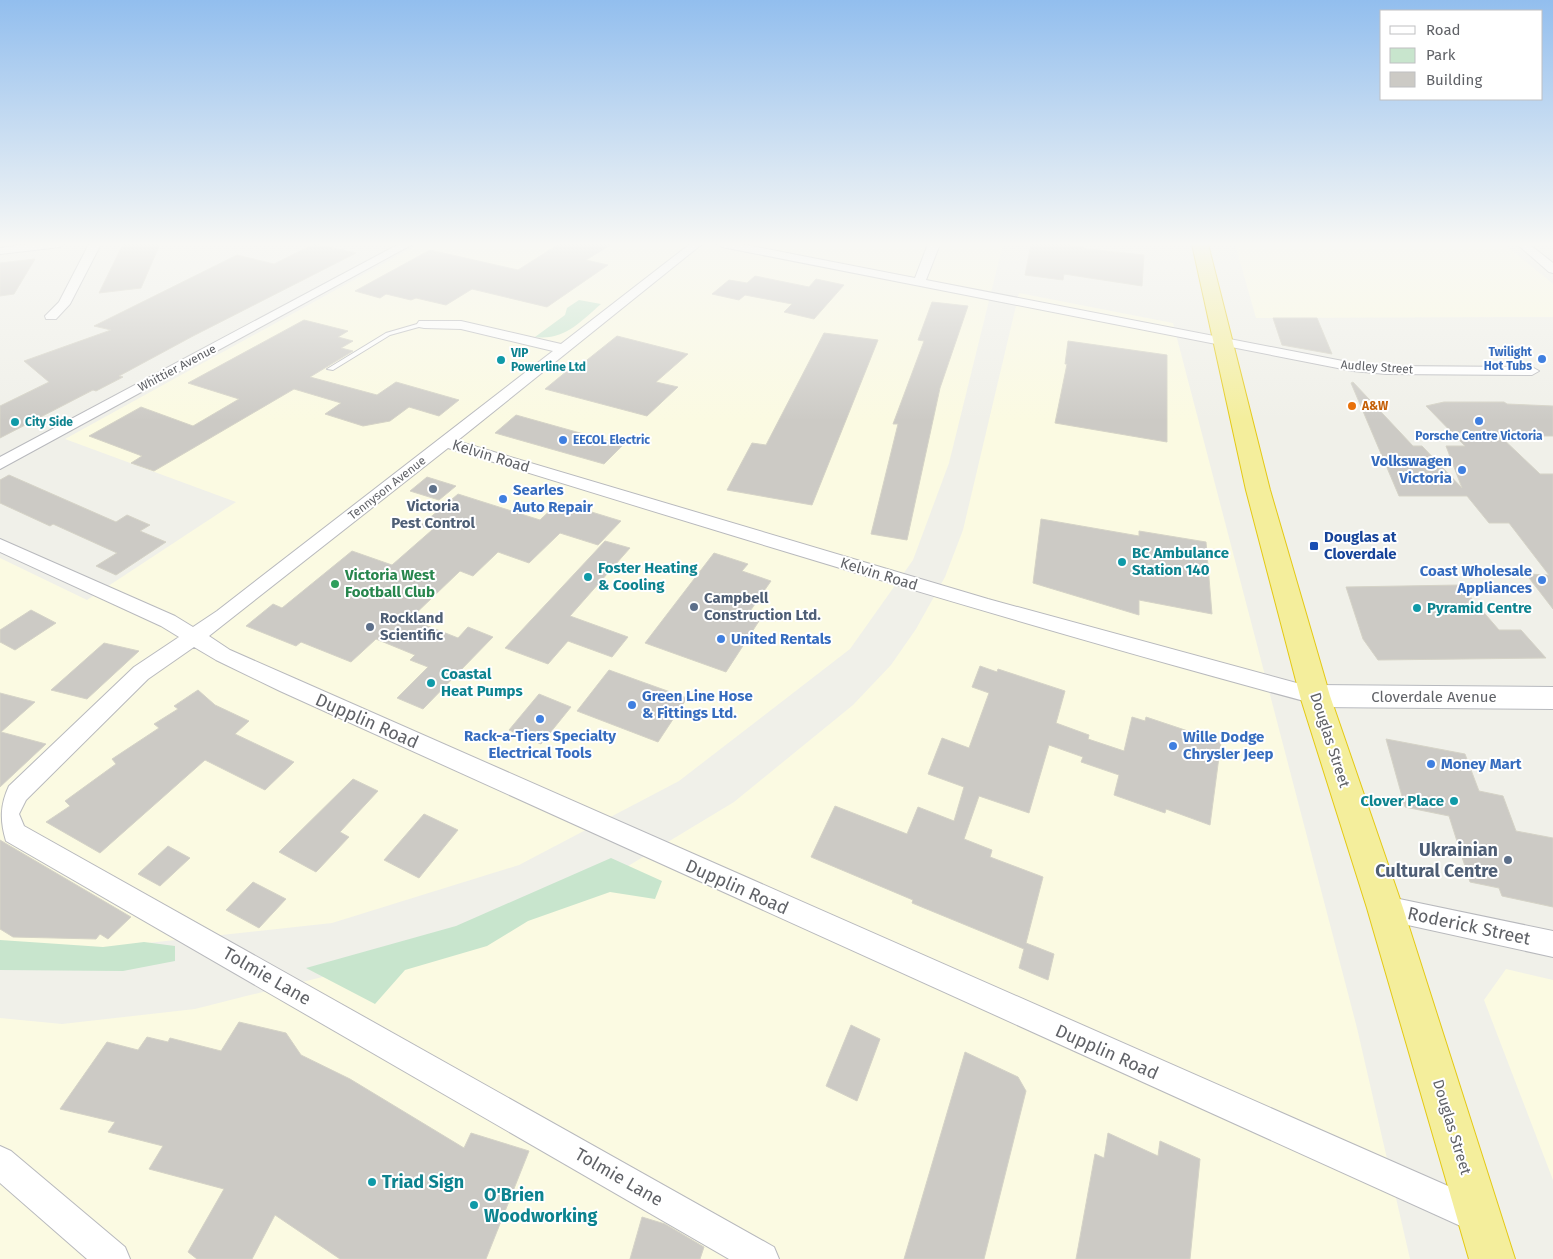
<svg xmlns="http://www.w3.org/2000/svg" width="1553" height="1259" viewBox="0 0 1553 1259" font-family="'Fira Sans',sans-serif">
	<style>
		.commercial { fill: #fbfae2 }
		.green { fill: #c8e5cd }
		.building { fill: #cccac5; stroke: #d5d3c7 }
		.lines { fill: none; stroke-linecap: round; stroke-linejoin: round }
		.lane-casing { stroke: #b8b9bd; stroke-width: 2 }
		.street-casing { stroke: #b8b9bd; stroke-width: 2 }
		.secondary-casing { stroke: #b7b9be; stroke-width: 2 }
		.highway-casing { stroke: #e4c915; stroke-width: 2 }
		.lane { fill: #fff; fill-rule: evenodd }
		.street { fill: #fff; fill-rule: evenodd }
		.secondary { fill: #fff; fill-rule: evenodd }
		.highway { fill: #f4ee9c; fill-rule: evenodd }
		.shop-dot { fill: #3f7fe0; stroke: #fff; stroke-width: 2 }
		.culture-dot { fill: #0f9aa8; stroke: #fff; stroke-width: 2 }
		.food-dot { fill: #e8710a; stroke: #fff; stroke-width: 2 }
		.service-dot { fill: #5c6f8a; stroke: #fff; stroke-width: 2 }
		.transit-dot { fill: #1a4fb4; stroke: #fff; stroke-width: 2 }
		.leisure-dot { fill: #2e9e5b; stroke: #fff; stroke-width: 2 }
		.labels { text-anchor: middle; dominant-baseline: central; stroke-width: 4; stroke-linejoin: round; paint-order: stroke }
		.far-shop-label { font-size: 12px; font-weight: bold; fill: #366cbe; stroke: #fff; text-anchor: end }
		.far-culture-label { font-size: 12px; font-weight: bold; fill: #0d838f; stroke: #fff; text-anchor: start }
		.far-street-label { font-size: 12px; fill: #606267; stroke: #fff }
		.far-food-label { font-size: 12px; font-weight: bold; fill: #c56008; stroke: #fff; text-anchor: start }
		.street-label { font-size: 15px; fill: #606267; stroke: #fff }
		.shop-label { font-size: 15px; font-weight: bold; fill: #366cbe; stroke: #fff; text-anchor: start }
		.service-label { font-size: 15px; font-weight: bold; fill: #4e5e75; stroke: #fff; text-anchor: start }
		.transit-label { font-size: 15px; font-weight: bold; fill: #164399; stroke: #fff; text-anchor: start }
		.culture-label { font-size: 15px; font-weight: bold; fill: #0d838f; stroke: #fff; text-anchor: start }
		.leisure-label { font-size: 15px; font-weight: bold; fill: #27864d; stroke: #fff; text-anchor: start }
		.near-street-label { font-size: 18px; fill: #606267; stroke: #fff }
		.near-service-label { font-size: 18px; font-weight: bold; fill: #4e5e75; stroke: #fff; text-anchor: end }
		.near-culture-label { font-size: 18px; font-weight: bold; fill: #0d838f; stroke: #fff; text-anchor: start }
	</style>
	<rect width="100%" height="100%" fill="#f0f0e9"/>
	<path class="commercial" d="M419,244H1003L949,463L913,560L850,649L679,781L519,865L332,923L83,950L0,941V558L87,600L236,502L65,439Z
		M1235,244H1504L1553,284V317L1256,318Z
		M1019,293L1173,323L1357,1028L1410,1259H0V1018L62,1024L195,1009L433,949L590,889L734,802L853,705L891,665L916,629L945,577L963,530Z
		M1506,969L1553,980V1180L1484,1000Z"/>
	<path class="green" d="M579,300L601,304C580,322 564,341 535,337L565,315L567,308Z
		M611,858L662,881L655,899L610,892L528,921L487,946L405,970L375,1004L306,968L456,926Z
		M0,940L103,947L144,942L175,946V961L123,971L0,970Z"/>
	<path class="building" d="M123,244H160L141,288L99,293Z
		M314,244L356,253L193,336L119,376L123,377L96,391L93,390L0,438V406L49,382L24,361L111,330L94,326L237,255L274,264Z
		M559,244H612L586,260L608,265L547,307L472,289L446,305L416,298L411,300L386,294L380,298L355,291L430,250L518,270Z
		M1031,244H1068L1088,249L1144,255L1142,286L1064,274L1063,280L1025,275Z
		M35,259L14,294L0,296V263Z
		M755,276L809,287L816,279L844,285L814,319L784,312L792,304L745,295L739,300L712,294L729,280L747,283Z
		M932,302L968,306L940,388L907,540L871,534L898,424H893L924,341L918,340Z
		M1273,318H1317L1332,354L1282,345Z
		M304,320L348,331L338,337L353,341L341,348L353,351L310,377L377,395L396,382L459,400L439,416L409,407L390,421L363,426L325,414L341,403L294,389L154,471L131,463L142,456L89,436L141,407L193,426L239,399L188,383Z
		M824,333L878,340L812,505L727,490L752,443L766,445Z
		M617,336L688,354L656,382L678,387L647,416L545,389L578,362L582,364Z
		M1068,341L1167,355V442L1055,423L1067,364H1065Z
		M1353,382L1413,446H1422L1462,488L1446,446H1465L1426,406L1444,402H1504L1507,404L1553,406V436H1500L1540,474H1553V609L1526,574L1549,575L1509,523H1489L1467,496H1399L1351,383Z
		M516,415L623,445L604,464L495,433Z
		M9,475L116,522L127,515L150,525L140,531L166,542L116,575L96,566L117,553L53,524L50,526L0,503V480Z
		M427,477L456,486L439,500L410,491Z
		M458,494L540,520L559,502L621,521L598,545L560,533L529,563L498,552L473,576L460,571L410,619L458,638L468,627L493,637L423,709L397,698L428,667L410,660L415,655L376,639L351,662L301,642L296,646L246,626L273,604L282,608L352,551L392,565L432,530L420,526Z
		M1041,519L1139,536V531L1206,542L1212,614L1139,600V615L1033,583Z
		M605,541L630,548L570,616L628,637L612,657L568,641L548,664L505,648Z
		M714,553L748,564L742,571L771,581L746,617L759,621L726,672L645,643Z
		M1460,585L1499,630H1521L1546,658L1378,660L1363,639L1346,587Z
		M31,610L56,623L15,650L0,642V630Z
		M104,643L139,651L87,699L51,690Z
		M980,666L997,672L998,669L1065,691L1056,723L1089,735L1088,739L1124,751L1132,717L1145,721L1146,717L1221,742L1210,825L1166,809L1165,813L1114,795L1119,775L1081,762L1083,757L1049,745L1029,813L979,796L964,839L992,850L990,857L1043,877L1026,943L1054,954L1048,980L1019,968L1024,949L912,903L913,900L811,857L835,806L907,834L918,807L954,821L964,787L928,774L942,738L969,748L989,693L972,687Z
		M609,670L687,698L658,742L577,711Z
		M198,690L215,705L249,721L235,734L294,762L265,790L205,760L100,853L46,822L70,806L65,801L116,764L112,759L159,728L154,724L178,709L174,706Z
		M0,693L35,702L1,732L46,744L0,787Z
		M539,694L571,707L541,744L509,730Z
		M1386,739L1465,754L1479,791L1503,796L1516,831L1553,838V907L1502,896L1499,888L1470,882L1449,816L1405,807Z
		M353,779L378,791L340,832L349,837L318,870L316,872L279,852Z
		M424,814L458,830L419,878L384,860Z
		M0,840L5,843L131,917L108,939L100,934L96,939L13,937L0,929Z
		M168,846L190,858L160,886L138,874Z
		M253,882L286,899L259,928L226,910Z
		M239,1022L286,1033L301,1055L350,1079L464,1148L471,1133L529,1151L486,1259H340L275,1215L252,1259H197L188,1252L224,1189L149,1169L163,1146L108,1132L115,1122L60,1109L107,1042L138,1050L147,1037L168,1042L170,1038L221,1051Z
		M851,1025L880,1039L857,1101L826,1086Z
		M965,1052L1018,1077L1026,1091L984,1259H904Z
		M1108,1133L1158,1156L1160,1141L1200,1159L1190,1259H1076L1095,1154L1104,1158Z
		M642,1217L665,1224L704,1247L700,1259H630Z"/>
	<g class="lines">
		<defs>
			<path id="lane" d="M424,322L427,324L426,325L390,335L333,370L327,369L386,333Z"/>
			<path id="street" d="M29,244H65L60,247L0,254V248Z
				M89,244H101L70,304L56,319H46L45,316L59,302Z
				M399,244H413L0,469V457Z
				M690,244H702L457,441L988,599L1315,688L1323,690L1326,696L1323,702L1315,704C1024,626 736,537 448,448L209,636L230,650L296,679L1489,1204L1494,1216L1489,1228L1477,1233L1465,1228L280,691L216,660L194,647L148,679L26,800L19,814L24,826L774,1247L779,1259H729L6,841C0,821 0,805 9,786L134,667L179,637L161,626L0,552V539L175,616L193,627L217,611L553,351L461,329L424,328L419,327L417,324L419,321H461L561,344Z
				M717,244H741L915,278L928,244H940L926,280L1353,363L1386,366L1532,367L1539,371L1532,375L1386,374L1353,371L722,247Z
				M1517,244H1529L1553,263V273L1549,272Z
				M1385,896L1553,931V957L1385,920L1376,917L1372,908L1376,899Z
				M0,1146L11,1151L125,1247L130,1259H87L0,1183Z"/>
			<path id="secondary" d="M1315,685L1553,687V709L1315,707L1305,704L1300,696L1305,688Z"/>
			<path id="highway" d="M1192,244H1208L1270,490L1330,696L1403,908L1515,1259H1469L1367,908L1300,696L1246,490Z"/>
		</defs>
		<use href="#lane" class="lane-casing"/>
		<use href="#street" class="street-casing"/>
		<use href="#secondary" class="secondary-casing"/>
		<use href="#highway" class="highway-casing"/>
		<use href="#lane" class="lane"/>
		<use href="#street" class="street"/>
		<use href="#secondary" class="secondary"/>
		<use href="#highway" class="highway"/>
	</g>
	<linearGradient id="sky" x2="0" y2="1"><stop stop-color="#92beee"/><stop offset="0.58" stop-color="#f8f8f5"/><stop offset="1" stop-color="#f8f8f5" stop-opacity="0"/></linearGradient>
	<rect width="1553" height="421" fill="url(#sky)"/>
	<g class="shop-dot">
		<circle cx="1542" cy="359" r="5"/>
		<circle cx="1479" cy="421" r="5"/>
		<circle cx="563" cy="440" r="5"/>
		<circle cx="1462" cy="470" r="5"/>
		<circle cx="503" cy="499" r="5"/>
		<circle cx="1542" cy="580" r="5"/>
		<circle cx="721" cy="639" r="5"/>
		<circle cx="632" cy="705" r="5"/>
		<circle cx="540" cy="719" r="5"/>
		<circle cx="1173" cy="746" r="5"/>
		<circle cx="1431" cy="764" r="5"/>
	</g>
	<g class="culture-dot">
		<circle cx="501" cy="360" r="5"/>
		<circle cx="15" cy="422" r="5"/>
		<circle cx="1122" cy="562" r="5"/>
		<circle cx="588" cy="577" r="5"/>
		<circle cx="1417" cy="608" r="5"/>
		<circle cx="431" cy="683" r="5"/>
		<circle cx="1454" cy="801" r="5"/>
		<circle cx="372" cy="1182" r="5"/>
		<circle cx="474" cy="1205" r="5"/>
	</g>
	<circle class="food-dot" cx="1352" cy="406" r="5"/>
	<g class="service-dot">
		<circle cx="433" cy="489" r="5"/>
		<circle cx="694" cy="607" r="5"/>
		<circle cx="370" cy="627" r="5"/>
		<circle cx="1508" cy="860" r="5"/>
	</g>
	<rect class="transit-dot" x="1309" y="541" width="10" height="10" rx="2.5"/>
	<circle class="leisure-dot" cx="335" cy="584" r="5"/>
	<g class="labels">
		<g class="far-shop-label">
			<text x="1532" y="352">Twilight<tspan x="1532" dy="14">Hot Tubs</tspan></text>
			<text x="1479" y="436" text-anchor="middle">Porsche Centre Victoria</text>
			<text x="573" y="440" text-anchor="start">EECOL Electric</text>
		</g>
		<g class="far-culture-label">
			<text x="511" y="353">VIP<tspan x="511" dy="14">Powerline Ltd</tspan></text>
			<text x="25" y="422">City Side</text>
		</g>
		<g class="far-street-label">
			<text transform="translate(1377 367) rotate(4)">Audley Street</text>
			<text transform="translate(177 368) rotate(-28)">Whittier Avenue</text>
			<text transform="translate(387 488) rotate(-38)">Tennyson Avenue</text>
		</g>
		<g class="far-food-label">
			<text x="1362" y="406">A&amp;W</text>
		</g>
		<g class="street-label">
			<text transform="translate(491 456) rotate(17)">Kelvin Road</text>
			<text transform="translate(879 574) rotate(17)">Kelvin Road</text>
			<text x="1434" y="697">Cloverdale Avenue</text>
			<text transform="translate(1330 740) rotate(72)">Douglas Street</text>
			<text transform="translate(1452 1127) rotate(73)">Douglas Street</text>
		</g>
		<g class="shop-label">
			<text x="1452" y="461" text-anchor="end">Volkswagen<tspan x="1452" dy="17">Victoria</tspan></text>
			<text x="513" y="490">Searles<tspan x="513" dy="17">Auto Repair</tspan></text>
			<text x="1532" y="571" text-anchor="end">Coast Wholesale<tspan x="1532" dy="17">Appliances</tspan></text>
			<text x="731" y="639">United Rentals</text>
			<text x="642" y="696">Green Line Hose<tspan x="642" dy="17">&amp; Fittings Ltd.</tspan></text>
			<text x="540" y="736" text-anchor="middle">Rack-a-Tiers Specialty<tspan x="540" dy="17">Electrical Tools</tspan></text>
			<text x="1183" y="737">Wille Dodge<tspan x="1183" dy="17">Chrysler Jeep</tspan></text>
			<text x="1441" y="764">Money Mart</text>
		</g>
		<g class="service-label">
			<text x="433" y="506" text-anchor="middle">Victoria<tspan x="433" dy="17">Pest Control</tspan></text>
			<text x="704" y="598">Campbell<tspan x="704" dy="17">Construction Ltd.</tspan></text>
			<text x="380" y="618">Rockland<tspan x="380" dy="17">Scientific</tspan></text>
		</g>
		<g class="transit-label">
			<text x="1324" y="537">Douglas at<tspan x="1324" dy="17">Cloverdale</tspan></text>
		</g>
		<g class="culture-label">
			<text x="1132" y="553">BC Ambulance<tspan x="1132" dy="17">Station 140</tspan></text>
			<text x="598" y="568">Foster Heating<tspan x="598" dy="17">&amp; Cooling</tspan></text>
			<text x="1427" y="608">Pyramid Centre</text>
			<text x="441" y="674">Coastal<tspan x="441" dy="17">Heat Pumps</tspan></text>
			<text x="1444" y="801" text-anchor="end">Clover Place</text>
		</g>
		<g class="leisure-label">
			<text x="345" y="575">Victoria West<tspan x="345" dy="17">Football Club</tspan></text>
		</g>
		<g class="near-street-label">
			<text transform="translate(367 721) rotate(24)">Dupplin Road</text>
			<text transform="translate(737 887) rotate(24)">Dupplin Road</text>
			<text transform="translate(1469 926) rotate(12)">Roderick Street</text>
			<text transform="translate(267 976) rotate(30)">Tolmie Lane</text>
			<text transform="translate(1107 1052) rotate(24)">Dupplin Road</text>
			<text transform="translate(619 1177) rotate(30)">Tolmie Lane</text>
		</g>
		<g class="near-service-label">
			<text x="1498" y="850">Ukrainian<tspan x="1498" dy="21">Cultural Centre</tspan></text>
		</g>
		<g class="near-culture-label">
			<text x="382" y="1182">Triad Sign</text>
			<text x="484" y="1195">O'Brien<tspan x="484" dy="21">Woodworking</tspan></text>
		</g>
	</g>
	<rect x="1380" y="10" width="162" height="90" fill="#ffffff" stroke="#bfc0c2"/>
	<rect x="1390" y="26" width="25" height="8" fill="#ffffff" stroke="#bfc0c2"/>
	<text x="1426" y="35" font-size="15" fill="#606267">Road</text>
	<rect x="1390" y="48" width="25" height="15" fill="#c8e5cd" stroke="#bfc0c2"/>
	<text x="1426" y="60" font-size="15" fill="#606267">Park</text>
	<rect x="1390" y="72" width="25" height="15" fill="#cccac5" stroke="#bfc0c2"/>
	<text x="1426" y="85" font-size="15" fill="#606267">Building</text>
</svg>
